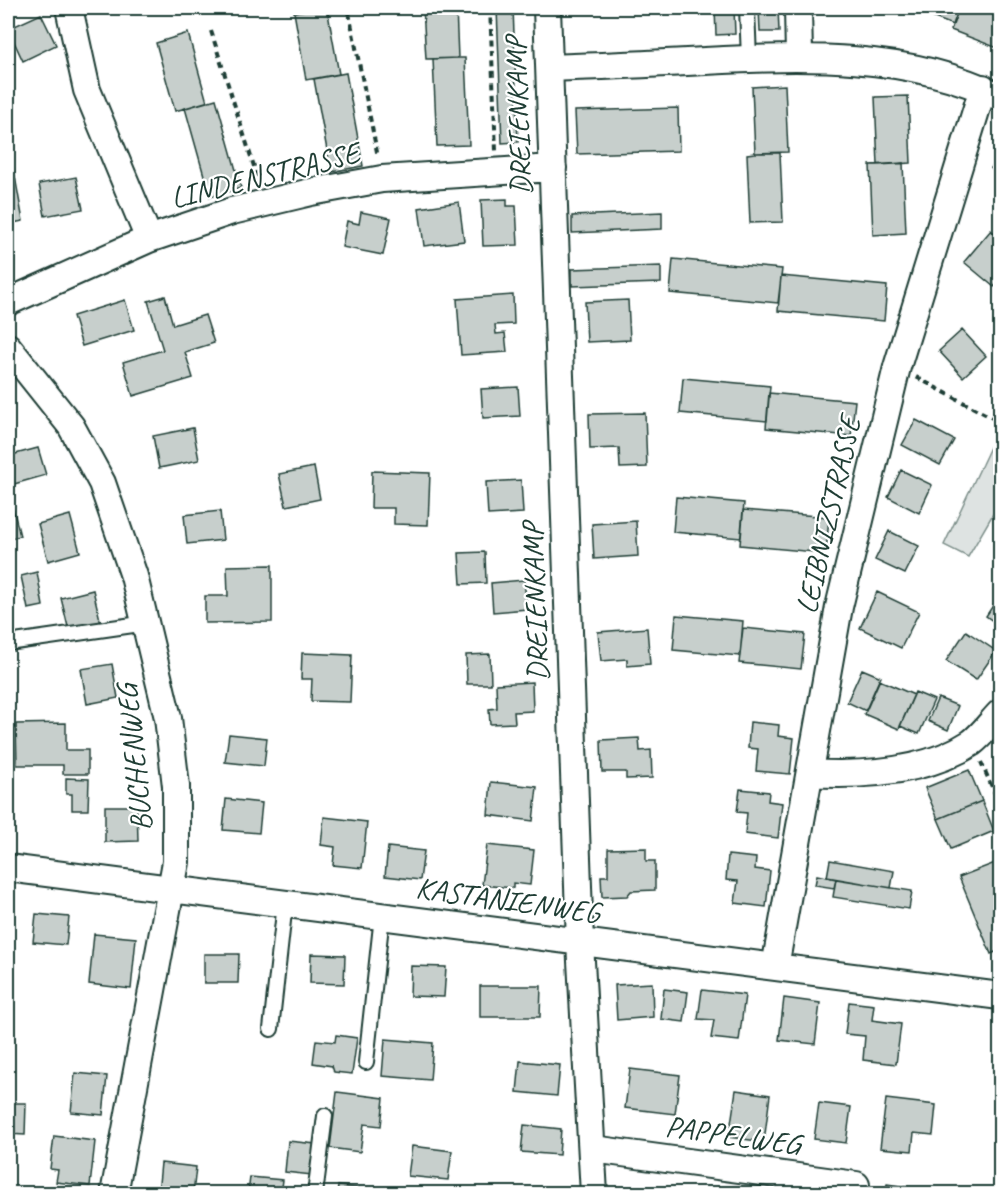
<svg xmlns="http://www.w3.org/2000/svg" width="1008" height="1201" viewBox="0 0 1008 1201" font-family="Caveat,sans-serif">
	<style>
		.green { fill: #dee3e2; stroke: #7e908b; stroke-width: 1.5 }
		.building { fill: #c7cfcc; stroke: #1f3d34; stroke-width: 1.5 }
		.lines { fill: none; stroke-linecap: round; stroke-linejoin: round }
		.service-casing { stroke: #1f3d34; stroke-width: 18 }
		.minor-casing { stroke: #1f3d34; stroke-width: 30 }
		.path { stroke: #1f3d34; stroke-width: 4; stroke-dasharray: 6 4.5; stroke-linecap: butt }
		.service { stroke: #fff; stroke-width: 14 }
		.minor { stroke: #fff; stroke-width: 26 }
		.labels { text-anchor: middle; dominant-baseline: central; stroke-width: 4.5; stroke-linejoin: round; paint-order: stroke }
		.street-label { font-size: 30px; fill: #1f3d34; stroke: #fff }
	</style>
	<rect width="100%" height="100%" fill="#fff"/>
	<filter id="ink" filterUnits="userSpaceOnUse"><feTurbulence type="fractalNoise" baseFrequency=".0167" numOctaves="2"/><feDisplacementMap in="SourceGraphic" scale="12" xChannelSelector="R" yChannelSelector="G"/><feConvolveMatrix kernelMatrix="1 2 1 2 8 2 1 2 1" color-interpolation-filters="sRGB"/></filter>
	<g filter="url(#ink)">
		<path class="green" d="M1000,426V502L968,557L944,545Z"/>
		<path class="building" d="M318,8H327L339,74L306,80L294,12Z
			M423,8H456L458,58L426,59Z
			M497,8H513L518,142L502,143Z
			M715,8H734L735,34L716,35Z
			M759,8H778L779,32H760Z
			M908,8H959L953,25Z
			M959,8L1000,9V49L951,30Z
			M41,14L56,45L23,61L8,29Z
			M188,33L207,102L175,111L156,43Z
			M458,58H465L469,145L437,146L433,59Z
			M346,73L363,166L331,172L314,79Z
			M785,85L788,152L755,153L752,87Z
			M908,96L911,163L878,165L875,97Z
			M216,99L241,188L210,197L185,108Z
			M678,108L679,151L577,154L575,111Z
			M755,153H780L783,222L750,223L747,154Z
			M11,154L23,221L8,224V155Z
			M1000,160V180L991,168Z
			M903,163L906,233L873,235L870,165Z
			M76,177L83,209L45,216L39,184Z
			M507,199V206H516L518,245L483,246L481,200Z
			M459,202L464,241L424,246L419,208Z
			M361,212L391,218L383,255L342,247L347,221L359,224Z
			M662,212V229L572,233V216Z
			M991,230L1000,238V280L994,287L964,262Z
			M673,259L782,269L778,303L670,293Z
			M661,266V283L572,286V269Z
			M781,276L887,286L884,321L778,311Z
			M513,295L514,324L495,325L496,334L505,333L507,352L461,355L457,299Z
			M165,296L173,325L205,315L214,343L185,352L193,378L133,396L123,362L163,350L148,301Z
			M125,300L134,330L82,346L73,316Z
			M628,300L630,340L587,342L585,302Z
			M962,330L986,356L963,377L939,351Z
			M683,378L770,386L767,421L680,413Z
			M518,387L520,416L483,418L481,389Z
			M769,393L855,401L851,436L766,428Z
			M645,413L647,467L620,468L619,448L590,449L589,414Z
			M916,420L954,440L940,465L902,445Z
			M193,428L199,460L159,468L153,436Z
			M38,448L46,475L14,484L8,456Z
			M314,467L320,499L286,506L279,474Z
			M901,470L932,485L919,513L888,497Z
			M372,471L430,473L428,525L394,524V508H371Z
			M521,480L523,513L488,515L486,482Z
			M676,497L744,503L741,538L673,532Z
			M12,504L20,536L8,539V506Z
			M743,510L829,517L826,553L740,545Z
			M220,511L223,540L187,544L184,515Z
			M70,515L80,552L48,561L38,524Z
			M636,521L638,556L594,559L592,524Z
			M889,531L919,546L905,574L875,560Z
			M485,552L486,583L461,584L459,553Z
			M272,565V622L205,623V596H228L227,566Z
			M37,572L43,606L28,609L21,576Z
			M524,580L527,609L493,612L491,583Z
			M93,590L101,624L69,631L61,598Z
			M877,592L919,612L901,648L860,628Z
			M1000,595V626L986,616Z
			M676,615L743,621L740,656L673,650Z
			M647,628L650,664L627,666V659L601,661L598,632Z
			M743,628L805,634L801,669L739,663Z
			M966,631L996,651L976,680L946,661Z
			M302,653L352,655L350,702L311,701L312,679H301Z
			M490,654L491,684H467L466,655Z
			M112,664L118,698L87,704L81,669Z
			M862,669L881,677L866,711L847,702Z
			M879,680L914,695L899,729L864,714Z
			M532,682L533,711L514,712L515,723L490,724L489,709L497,708L496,684Z
			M915,692L934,700L919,734L900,726Z
			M938,698L958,706L948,730L928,721Z
			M750,722L779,725L778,736L794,738L790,774L756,771L758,749L748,748Z
			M66,723V750H88V774H63V765H17L16,724Z
			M229,734L267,738L264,766L225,762Z
			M639,738L640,751L651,750L652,778L626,779V772H602L601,740Z
			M969,770L982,801L938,819L925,788Z
			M66,778L89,779L88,810H72V794H66Z
			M491,782L537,787L533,821L488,815Z
			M740,789L769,792L768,801L782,803L778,838L745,834L747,813L737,812Z
			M226,799L262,803L259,833L223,830Z
			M982,801L994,831L951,849L938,819Z
			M105,806H137L138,841L105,842Z
			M324,817L367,822L362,868L333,865L335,847L321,845Z
			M487,845L534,850L530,885L513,883V888L482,885Z
			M388,847L424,851L420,880L385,876Z
			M646,848V861H655V890L631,891L627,896L602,897L601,876H608V849Z
			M728,855L756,858L755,869L770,871L766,907L735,903L738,881L726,880Z
			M830,860L894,871L891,888L827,877Z
			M1000,861V950L991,954L959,877Z
			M817,875L836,879L834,888L815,885Z
			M836,879L912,891L909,909L833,897Z
			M36,914L69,917L66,945L33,942Z
			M94,934L136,938L131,989L89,984Z
			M204,954H239L238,983H204Z
			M311,954L345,955L344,984L310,983Z
			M411,966L446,967L444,997L410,996Z
			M652,983L653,1017L617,1020L615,985Z
			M480,986H541L540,1017H480Z
			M664,989L688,992L684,1022L661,1019Z
			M702,990L745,995L739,1041L711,1038L714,1020L698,1019Z
			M784,998L820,1003L815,1044L779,1040Z
			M849,1002L874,1005L872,1020L901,1024L896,1064L863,1060L865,1036L845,1034Z
			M336,1035L357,1038L352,1074L334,1072L332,1066L313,1063L316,1040L335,1042Z
			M385,1039L433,1043L430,1080L382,1076Z
			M520,1061L560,1065L557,1096L517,1092Z
			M630,1069L680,1075L675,1114L625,1108Z
			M75,1073L107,1076L103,1115L71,1112Z
			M736,1090L770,1095L764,1142L729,1137Z
			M337,1092L384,1098L381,1126L364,1124L360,1152L330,1148Z
			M886,1099L936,1105L933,1135L914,1133L912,1151L880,1148Z
			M8,1103H26L25,1135L8,1134Z
			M819,1103L851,1107L846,1143L814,1139Z
			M524,1125L561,1129L559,1155L521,1152Z
			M54,1136L95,1141L90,1186L56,1182L58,1170L50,1169Z
			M288,1141L316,1144L312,1175L285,1172Z
			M412,1146L452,1151L448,1180L408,1176Z
			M161,1163L196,1167L193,1194H158Z
			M250,1177L283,1180L281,1194H248Z
			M887,1184L927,1190V1194H885Z
			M338,1186L370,1189V1194H337Z"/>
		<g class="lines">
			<defs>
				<path id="service" d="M747,8L749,59
					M8,643L147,623
					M271,1029L285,903
					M366,1062L382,916
					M315,1194L325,1116"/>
				<path id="minor" d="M69,8L87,90L149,239
					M547,8L580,943L594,1194
					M798,8L799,56
					M550,68C601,66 653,64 705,61C804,56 909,52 1000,97
					M8,302L149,239L232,211L311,192L382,179L553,168
					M8,347L71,426L102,483L134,576L168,718L176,786V862L114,1194
					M810,773C862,776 925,773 971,743C982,735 991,722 1000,713
					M8,868L1000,996
					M775,967L839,607L897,367L983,88
					M593,1149L856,1185V1194"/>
			</defs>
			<use href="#service" class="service-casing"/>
			<use href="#minor" class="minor-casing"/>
			<path class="path" d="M490,8L496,151
				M349,13L378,157
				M211,31L259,182
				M916,377L1000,422
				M981,762L1000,805"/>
			<use href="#service" class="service"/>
			<use href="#minor" class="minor"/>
		</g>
	</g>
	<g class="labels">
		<g class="street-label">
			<text transform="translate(518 116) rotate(-92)">DREIENKAMP</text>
			<text transform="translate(265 175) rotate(-14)">LINDENSTRASSE</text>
			<text transform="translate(828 515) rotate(-77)">LEIBNIZSTRASSE</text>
			<text transform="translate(535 602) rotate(-92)">DREIENKAMP</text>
			<text transform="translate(134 758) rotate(-96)">BUCHENWEG</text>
			<text transform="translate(508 900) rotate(8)">KASTANIENWEG</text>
			<text transform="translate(733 1135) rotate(8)">PAPPELWEG</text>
		</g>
	</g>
	<rect width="1008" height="1201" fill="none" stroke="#fff" stroke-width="30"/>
	<rect x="15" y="15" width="978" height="1171" fill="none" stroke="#1f3d34" stroke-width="2" filter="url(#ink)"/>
</svg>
